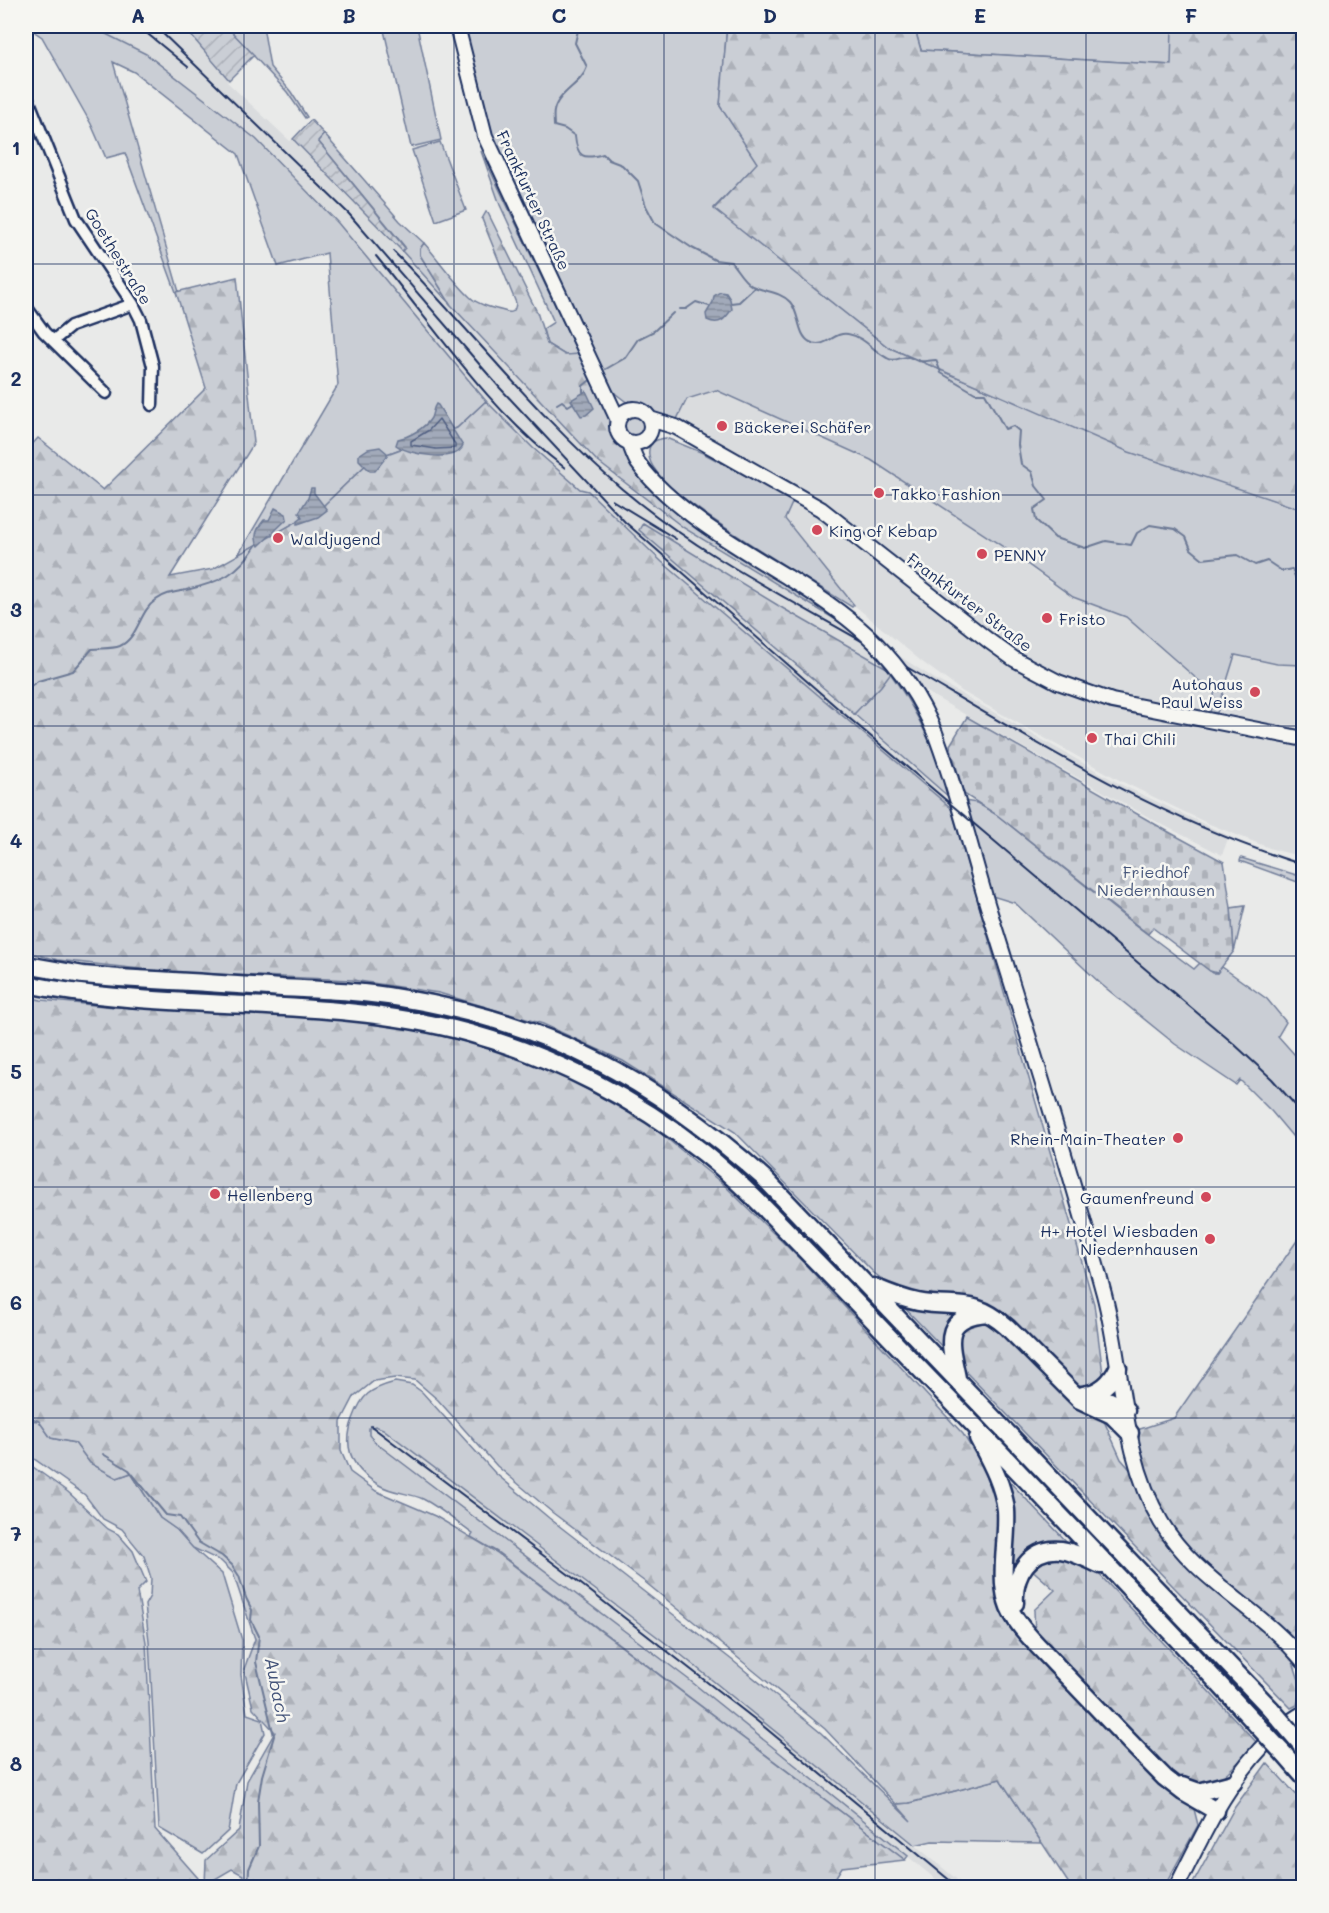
<svg xmlns="http://www.w3.org/2000/svg" width="1329" height="1913" viewBox="0 0 1329 1913" font-family="Mali,sans-serif">
	<style>
		.built { fill: #dadcde }
		.grass { fill: #caced5; stroke: #727e9a; stroke-width: 1.5 }
		.forest { fill: url(#forest-firs); stroke: #727e9a; stroke-width: 1.5 }
		.cemetery { fill: url(#cemetery-stones); stroke: #727e9a; stroke-width: 1.5 }
		.garden { fill: url(#garden-furrows); stroke: #727e9a; stroke-width: 1.5 }
		.water { fill: url(#water-rules); stroke: #6c7995; stroke-width: 1.5 }
		.lines { fill: none; stroke-linecap: round; stroke-linejoin: round }
		.shore { stroke: #516083; stroke-width: 1.5 }
		.stream { stroke: #6c7995; stroke-width: 2 }
		.minor-casing { stroke: #1b2f5e; stroke-width: 15 }
		.major-casing { stroke: #1b2f5e; stroke-width: 18 }
		.highway-casing { stroke: #1b2f5e; stroke-width: 21 }
		.minor { stroke: #f6f6f2; stroke-width: 10 }
		.major { stroke: #f6f6f2; stroke-width: 14 }
		.highway { stroke: #f6f6f2; stroke-width: 16 }
		.rail { stroke: #1b2f5e; stroke-width: 2 }
		.major-bridge-casing { stroke: #1b2f5e; stroke-width: 18; stroke-linecap: butt }
		.highway-bridge-casing { stroke: #1b2f5e; stroke-width: 21; stroke-linecap: butt }
		.major-bridge { stroke: #f6f6f2; stroke-width: 14 }
		.highway-bridge { stroke: #f6f6f2; stroke-width: 16 }
		.grid { fill: none; stroke: #1b2f5e; stroke-width: 1.5; stroke-opacity: 0.55 }
		.poi-dot { fill: #d1495b; stroke: #f6f6f2; stroke-width: 2 }
		.labels { text-anchor: middle; dominant-baseline: central; stroke-width: 5; stroke-linejoin: round; paint-order: stroke }
		.street-label { font-size: 16px; fill: #1b2f5e; stroke: #f6f6f2 }
		.poi-label { font-size: 16px; fill: #1b2f5e; stroke: #f6f6f2; text-anchor: start }
		.park-label { font-size: 16px; fill: #47577c; stroke: #f6f6f2 }
		.water-label { font-size: 18px; font-style: italic; fill: #44547a; stroke: #f6f6f2 }
		.neatline { fill: none; stroke: #1b2f5e; stroke-width: 2 }
		.grid-label { font-size: 20px; text-anchor: middle; font-weight: bold; fill: #1b2f5e }
	</style>
	<defs>
		<pattern id="forest-firs" width="22" height="20" patternUnits="userSpaceOnUse" patternTransform="scale(1.5)"><rect width="22" height="20" fill="#caced5"/><path d="M5 1l3.5 6h-7zM16 11l3.5 6h-7z" fill="#adb1b9"/></pattern>
		<pattern id="cemetery-stones" width="16" height="16" patternUnits="userSpaceOnUse" patternTransform="scale(1.5)"><rect width="16" height="16" fill="#caced5"/><path d="M2 7V4a2 2 0 0 1 4 0v3zM10 15v-3a2 2 0 0 1 4 0v3z" fill="#adb1b9"/></pattern>
		<pattern id="garden-furrows" width="10" height="10" patternUnits="userSpaceOnUse" patternTransform="scale(1.5)"><rect width="10" height="10" fill="#caced5"/><path d="M-1 1l2-2M0 10L10 0M9 11l2-2" fill="none" stroke="#adb1b9"/></pattern>
		<pattern id="water-rules" width="6" height="5" patternUnits="userSpaceOnUse" patternTransform="scale(1.5)"><rect width="6" height="5" fill="#a2aaba"/><path d="M0 2.5h6" fill="none" stroke="#838b9a"/></pattern>
	</defs>
	<rect width="100%" height="100%" fill="#e9eae9"/>
	<filter id="ink" filterUnits="userSpaceOnUse"><feTurbulence type="fractalNoise" baseFrequency=".0167" numOctaves="2"/><feDisplacementMap in="SourceGraphic" scale="12" xChannelSelector="R" yChannelSelector="G"/><feConvolveMatrix kernelMatrix="1 2 1 2 8 2 1 2 1" color-interpolation-filters="sRGB"/></filter>
	<g filter="url(#ink)">
		<path class="built" d="M90,26H183L229,80L227,82L290,141L293,139L402,251L597,461L684,528L841,623L882,645L935,679L1120,784L1229,836L1222,855L1161,824L971,718L784,609L643,524L640,530L942,792L950,808L662,562L588,491L580,489L533,448L486,401L338,223L256,139L146,54Z
			M716,390L871,460L1002,546L1050,583L1126,617L1242,658L1275,664L1303,665V857L1272,849L1207,823L1121,781L963,692L921,661L854,605L785,518L798,491L676,421L687,398Z
			M372,1426L383,1429L544,1552L610,1599L779,1733L966,1887H945L871,1826L688,1679L376,1443L368,1433L369,1428Z"/>
		<path class="grass" d="M26,26H90L146,54L256,139L338,223L486,401L457,428L371,460L321,508L238,555L338,385L327,253L278,266L238,154L134,72L113,62L179,292H176L125,153L106,158L91,124L42,37Z
			M226,26H263L270,67L291,92L307,117L305,118L287,92Z
			M383,26H417L441,140L411,147Z
			M461,26H727L720,106L758,163L714,208L888,347L1115,445L1303,510V665L1277,664L1235,655L1217,713L1210,712L1215,691L1198,680L1126,617L1073,597L1002,546L871,460L716,390L687,399L676,421L652,413L644,407L629,404L616,394L609,386L489,132Z
			M914,26H1173L1172,65L921,50Z
			M324,134L400,221L424,243L420,249V255L451,305L402,251L405,247L318,141Z
			M440,142L466,210L436,221L412,150Z
			M481,151L578,353L582,354L565,355L547,344L543,329L554,322L500,205Z
			M621 426a13 13 0 1 1 26 0a13 13 0 1 1-26 0Z
			M666,438L703,453L793,501L785,519L854,605L852,607C803,576 752,547 704,513C688,501 668,489 656,471C651,465 648,458 649,450C650,441 658,439 666,438Z
			M890,673C918,711 937,754 950,798L854,714Z
			M964,801L977,803L997,815L1126,918L1194,969L1200,963L1213,973H1217L1222,967L1267,999L1286,1022L1278,1036L1303,1064V1149L1272,1112L1240,1080L1236,1085L1175,1044L1102,985L1015,903L992,896Z
			M1241,858L1303,877V884L1240,861Z
			M1245,906L1235,948L1234,951L1231,908Z
			M899,1302L967,1309L947,1352Z
			M395,1382L412,1385L422,1392L495,1473L549,1518L732,1660L821,1733L911,1821L896,1804L910,1803L1000,1779L1042,1843L932,1841L915,1845L680,1654L383,1429L375,1426L369,1428V1435L376,1443L688,1679L908,1856L905,1860L497,1552L471,1537L473,1534C457,1523 441,1508 423,1499C410,1493 392,1493 379,1485C353,1470 342,1448 353,1419C362,1394 370,1389 395,1382Z
			M26,1420L39,1421L51,1438L75,1443L90,1463L117,1478L131,1473L160,1518L177,1530L193,1548L222,1574L242,1640L241,1675L247,1714L262,1719L265,1733L236,1783L228,1831L203,1854L159,1828L149,1641L145,1605L150,1596L151,1578L144,1556L122,1529L103,1519L85,1495L26,1453Z
			M1006,1478L1071,1546H1057L1008,1586Z"/>
		<path class="forest" d="M727,26H914L921,50L1171,65L1172,26H1303V510L1129,452L888,347L714,209L757,163L720,106Z
			M486,212L488,213L537,312L547,344L565,355L582,354L612,419C611,437 621,439 626,454L633,453L652,479L839,618L841,623L684,528L597,461L451,305L420,255V249L424,243C439,260 453,281 470,297C478,305 493,308 504,311C512,314 515,312 516,303L482,219Z
			M237,277L254,443L170,577L213,569L321,508L371,460L457,428L486,401L533,448L580,489L588,491L662,562L951,808L1094,1304L1104,1382L1091,1387L1074,1384L1021,1330L915,1296L891,1286L874,1273L735,1132L623,1061L543,1024L439,993L352,980L168,972L58,960L26,952V451L38,438L103,490L206,388L176,292Z
			M643,523L784,609L892,671L881,686L854,714L639,530Z
			M26,996L41,1000L115,1007L331,1017L396,1025L500,1050L574,1082L649,1124L723,1184L804,1263L963,1434L984,1468L995,1493L1000,1515L1002,1602L1169,1791L1194,1809L1198,1825L1164,1887H1071L1000,1779L909,1803L896,1804L825,1729L645,1582L553,1513L497,1466L438,1400L415,1380L395,1378L374,1381L354,1397L341,1422V1451L350,1472L376,1491L435,1516L496,1552L905,1860L842,1867L829,1888H244L243,1875L232,1869L205,1885L206,1860L239,1830L247,1781L275,1732L253,1708L244,1669L255,1639L233,1573L221,1561L193,1548L177,1530L160,1518L131,1473L117,1478L90,1463L75,1443L51,1438L39,1421L26,1415Z
			M1303,1232V1652L1189,1551L1167,1520L1154,1496L1144,1465L1137,1430L1174,1418Z
			M986,1318L1078,1405L1104,1421L1121,1459L1135,1475L1154,1521L1266,1629L1293,1662L1299,1680L1300,1690L1297,1705L1291,1708L961,1367L956,1331L960,1325Z
			M26,1462L68,1492L108,1529L118,1534L133,1551L146,1582L137,1591L146,1642L155,1829L198,1878L196,1887H26Z
			M1055,1555L1087,1564L1098,1573L1258,1744L1218,1781L1206,1787L1180,1782L1035,1634L1034,1610L1055,1590L1029,1567Z
			M1267,1763L1303,1802V1887H1191L1235,1807Z"/>
		<path class="cemetery" d="M967,717L1167,831L1224,862L1231,908L1234,951L1217,973L1210,971L1153,928L1148,934L997,815L964,794L950,745Z"/>
		<path class="garden" d="M183,26H226L254,55L229,80Z
			M311,120L324,134L318,141L405,248L402,251L293,139Z"/>
		<path class="water" d="M720,292L726,293L730,299L732,309C725,319 720,326 707,320L706,314L713,302L714,296Z
			M586,391L594,408L586,415L581,416L571,400Z
			M436,404L438,405L463,446C457,463 408,455 396,445L398,439C409,437 425,428 431,418C433,413 433,408 436,404Z
			M380,447L387,453V456L375,471H370L359,460V455L368,449Z
			M311,488H314V493L327,510L318,517L298,524V520L302,517L299,512L308,498Z
			M275,508L286,514L287,519L259,546C252,537 258,527 264,520H269Z"/>
		<g class="lines">
			<path class="shore" d="M439,419L455,444V448L436,449L411,445V441L429,430Z"/>
			<path class="stream" d="M579,26L575,43L587,67C582,84 557,93 554,111C553,115 554,121 554,126L565,129L575,136C577,157 583,160 603,154L609,160L622,165L638,181L646,206L655,223L692,248L715,260L731,262C737,269 743,281 752,286C764,292 780,291 790,302C800,313 797,335 810,342C825,350 834,331 848,334C865,337 873,351 887,358C895,363 901,356 909,357C912,358 915,360 918,361C923,362 930,360 936,360L941,373L975,393H985L1005,429L1013,426L1019,431L1018,445L1021,464L1032,472L1036,486L1047,500L1034,509L1036,520L1055,538L1085,548L1106,541L1131,545L1137,533L1150,525L1175,529L1186,537L1191,549L1203,559L1237,555L1255,565L1267,561L1282,571L1292,569L1296,579L1304,581
				M731,303L739,302L755,287
				M680,309H686L696,302L709,306
				M606,369L625,358L638,339L654,331L673,313
				M583,392V386L589,381
				M557,404L562,401L568,406L573,403
				M26,689L38,681L73,671L92,649C101,648 112,649 120,646C139,637 139,611 156,600C165,593 176,592 186,590C221,582 238,574 257,544
				M103,1454L129,1470L166,1515L180,1517L198,1542L222,1556L232,1565L239,1576L246,1598L252,1610L251,1620L259,1636L256,1662L274,1736L262,1776L258,1801L259,1846L249,1869L248,1888"/>
			<defs>
				<path id="minor" d="M26,94L76,219L133,304L141,320L153,366L152,405
					M26,307L44,332L106,393
					M54,340L71,326L133,304"/>
				<path id="major" d="M457,26L485,136L618,420
					M617 426a17 17 0 1 1 34 0a17 17 0 1 1-34 0Z
					M650,419L676,427L821,509L989,641L1014,659L1058,682L1112,701L1304,739
					M629,442C632,449 634,457 638,463C671,509 741,549 789,578
					M935,733C957,790 971,851 989,910C1029,1037 1069,1165 1104,1294C1124,1369 1121,1454 1161,1522C1196,1581 1262,1609 1304,1662
					M1176,1888C1203,1835 1227,1780 1271,1738C1281,1729 1291,1719 1304,1713"/>
				<path id="highway" d="M26,965L83,975L119,978C174,981 228,984 282,988C322,990 361,991 400,998C548,1022 654,1080 765,1179L1271,1709
					M26,984C172,1014 324,994 469,1033C553,1056 636,1099 704,1153C744,1185 778,1222 813,1258C859,1305 904,1353 950,1400C1053,1508 1156,1615 1257,1725
					M874,1287C888,1293 903,1299 918,1302C956,1309 973,1297 1007,1327L1080,1400L1112,1415L1130,1433
					M957,1378C950,1343 940,1317 987,1313
					M1083,1395C1100,1393 1111,1383 1118,1368
					M1088,1398L1110,1401L1126,1410
					M978,1438C990,1461 1003,1484 1006,1510C1008,1539 999,1574 1007,1601C1013,1624 1041,1648 1057,1666C1093,1703 1128,1741 1165,1778L1183,1792L1216,1811
					M1015,1603C1013,1575 1030,1547 1061,1550C1075,1552 1089,1560 1101,1565
					M1284,1754L1304,1777
					M1182,1786L1199,1792L1233,1783"/>
			</defs>
			<use href="#minor" class="minor-casing"/>
			<use href="#major" class="major-casing"/>
			<use href="#highway" class="highway-casing"/>
			<use href="#minor" class="minor"/>
			<use href="#major" class="major"/>
			<use href="#highway" class="highway"/>
			<path class="rail" d="M138,26L188,67
				M155,26L349,214L500,388L625,522L849,718L1234,1044L1272,1079L1304,1115
				M394,252C472,331 537,417 622,489C701,556 797,603 886,655C1021,733 1153,819 1304,865
				M376,256C436,329 489,411 565,468
				M612,500L676,539
				M371,1426L572,1577L757,1721L959,1888"/>
			<defs>
				<path id="major-bridge" d="M789,578C856,619 904,659 935,733"/>
				<path id="highway-bridge" d="M1271,1709L1301,1744
					M1257,1725L1284,1754"/>
			</defs>
			<use href="#major-bridge" class="major-bridge-casing"/>
			<use href="#highway-bridge" class="highway-bridge-casing"/>
			<use href="#major-bridge" class="major-bridge"/>
			<use href="#highway-bridge" class="highway-bridge"/>
		</g>
	</g>
	<path class="grid" d="M244,26V1888M454,26V1888M664,26V1888M875,26V1888M1086,26V1888M26,264H1304M26,495H1304M26,726H1304M26,956H1304M26,1187H1304M26,1418H1304M26,1649H1304"/>
	<g class="poi-dot">
		<circle cx="722" cy="426" r="6"/>
		<circle cx="879" cy="493" r="6"/>
		<circle cx="817" cy="530" r="6"/>
		<circle cx="278" cy="538" r="6"/>
		<circle cx="982" cy="554" r="6"/>
		<circle cx="1047" cy="618" r="6"/>
		<circle cx="1255" cy="692" r="6"/>
		<circle cx="1092" cy="738" r="6"/>
		<circle cx="1178" cy="1138" r="6"/>
		<circle cx="215" cy="1194" r="6"/>
		<circle cx="1206" cy="1197" r="6"/>
		<circle cx="1210" cy="1239" r="6"/>
	</g>
	<g class="labels">
		<g class="street-label">
			<text transform="translate(534 200) rotate(65)">Frankfurter Straße</text>
			<text transform="translate(119 256) rotate(58)">Goethestraße</text>
			<text transform="translate(970 602) rotate(37)">Frankfurter Straße</text>
		</g>
		<g class="poi-label">
			<text x="734" y="426">Bäckerei Schäfer</text>
			<text x="891" y="493">Takko Fashion</text>
			<text x="829" y="530">King of Kebap</text>
			<text x="290" y="538">Waldjugend</text>
			<text x="994" y="554">PENNY</text>
			<text x="1059" y="618">Fristo</text>
			<text x="1243" y="683" text-anchor="end">Autohaus<tspan x="1243" dy="18">Paul Weiss</tspan></text>
			<text x="1104" y="738">Thai Chili</text>
			<text x="1166" y="1138" text-anchor="end">Rhein-Main-Theater</text>
			<text x="227" y="1194">Hellenberg</text>
			<text x="1194" y="1197" text-anchor="end">Gaumenfreund</text>
			<text x="1198" y="1230" text-anchor="end">H+ Hotel Wiesbaden<tspan x="1198" dy="18">Niedernhausen</tspan></text>
		</g>
		<g class="park-label">
			<text x="1156" y="871">Friedhof<tspan x="1156" dy="18">Niedernhausen</tspan></text>
		</g>
		<g class="water-label">
			<text transform="translate(278 1690) rotate(79)">Aubach</text>
		</g>
	</g>
	<rect width="1329" height="1913" fill="none" stroke="#f6f6f2" stroke-width="66"/>
	<rect x="33" y="33" width="1263" height="1847" class="neatline"/>
	<g class="grid-label">
		<text x="138" y="23">A</text>
		<text x="349" y="23">B</text>
		<text x="559" y="23">C</text>
		<text x="770" y="23">D</text>
		<text x="980" y="23">E</text>
		<text x="1191" y="23">F</text>
		<text x="16" y="155">1</text>
		<text x="16" y="386">2</text>
		<text x="16" y="617">3</text>
		<text x="16" y="848">4</text>
		<text x="16" y="1079">5</text>
		<text x="16" y="1310">6</text>
		<text x="16" y="1541">7</text>
		<text x="16" y="1771">8</text>
	</g>
</svg>
